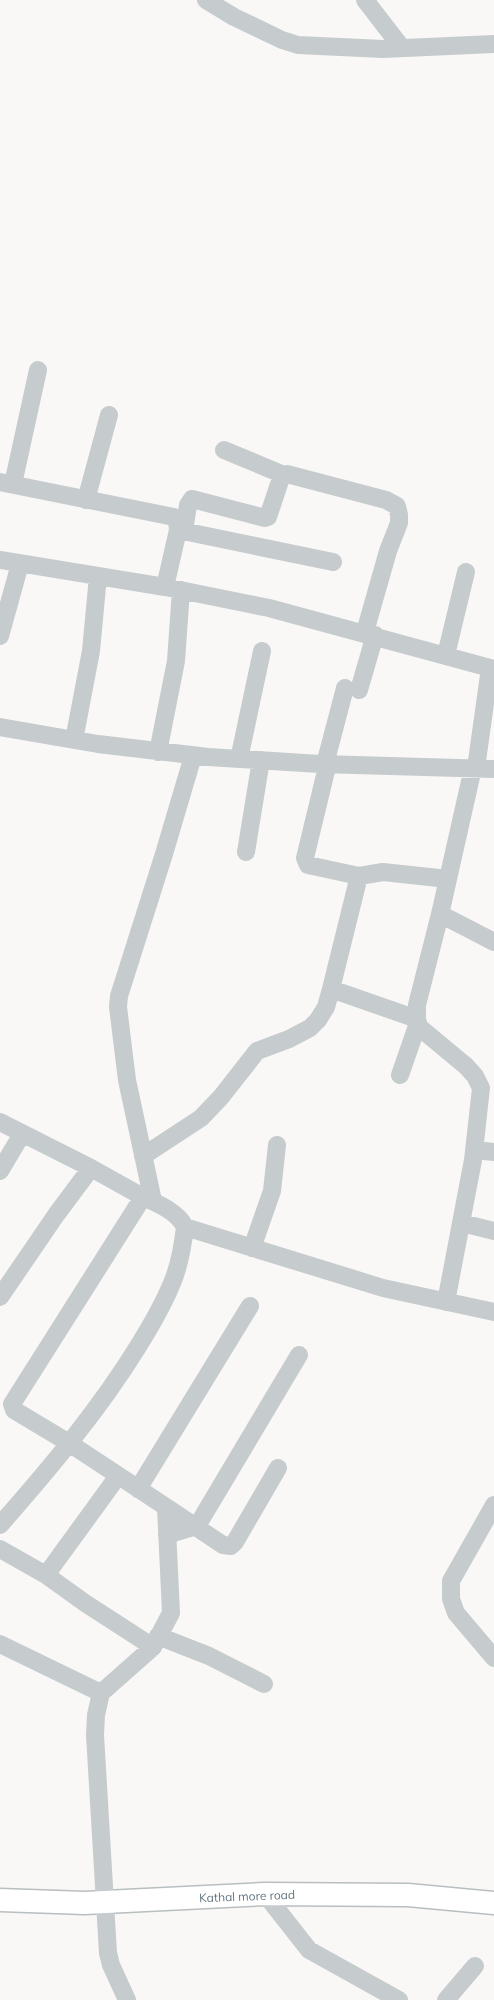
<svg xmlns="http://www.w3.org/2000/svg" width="494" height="2000" viewBox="0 0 494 2000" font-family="Mulish,sans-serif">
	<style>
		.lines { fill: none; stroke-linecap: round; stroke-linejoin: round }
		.major-casing { stroke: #b9bec1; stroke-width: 25 }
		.minor { stroke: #c6cbcd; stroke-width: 18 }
		.major { stroke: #fff; stroke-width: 22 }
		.labels { text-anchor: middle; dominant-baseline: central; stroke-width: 5; stroke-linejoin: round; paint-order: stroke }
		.street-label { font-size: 12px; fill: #627682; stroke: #fff }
	</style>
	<rect width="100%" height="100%" fill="#f9f8f6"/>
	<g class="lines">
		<defs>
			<path id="major" d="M0,1900L85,1903L265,1894L408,1895L494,1903"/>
		</defs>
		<use href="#major" class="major-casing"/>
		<path class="minor" d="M206,0L234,17L282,40L298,45L383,49L494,44
			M365,0L402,48
			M224,450L284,475
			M0,482L174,517L177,521L178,530L165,587
			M13,484L38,370
			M86,500L109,415
			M178,530L333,562
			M184,531L188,505L192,499L265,518L268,517L281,478L287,474L386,500L397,506L399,515V523L388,551L365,632
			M0,560L165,587L269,608L494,669
			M0,636L20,564
			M446,655L466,572
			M345,688L325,764L326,771L305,858L308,865L359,876
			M359,690L375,635
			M0,727L98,744L208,757L320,764L494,769
			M74,740L91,651L98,576
			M158,752L176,661L181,590
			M239,759L262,651
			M476,768L490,668
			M246,852L261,760
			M440,914L494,942
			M331,989L417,1019L416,1029L400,1075
			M0,1122L91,1168L143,1197
			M475,1150L494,1152
			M143,1156L201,1118L221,1097L257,1051L289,1039L310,1028L318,1020L326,1007L331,989L359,876L383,872L448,879
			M0,1171L22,1134
			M153,1201L127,1080L118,1007L119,996L164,854L193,756
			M462,1223L494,1231
			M185,1227L383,1288L494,1312
			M252,1248L272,1191L277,1145
			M0,1297L56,1215L91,1168
			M446,1302L473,1160L481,1088L475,1076L466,1066L419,1027L417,1019V1005L441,910L473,768
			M138,1489L250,1306
			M494,1505L451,1581V1599L456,1613L494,1658
			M0,1525C50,1468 99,1410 139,1345C152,1324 165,1302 174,1278C180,1262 183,1244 185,1227C178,1212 157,1203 143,1197L12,1404L14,1410L69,1443L166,1507
			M167,1535L197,1526L299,1355
			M0,1549L46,1575L85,1603L153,1647
			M46,1575L118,1476
			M158,1636L209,1656L264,1684
			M0,1644L101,1693L96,1715L95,1735L108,1953L111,1965L127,2000
			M101,1693L153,1647L171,1613L166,1507L223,1545L231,1546L235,1542L278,1468
			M265,1894L309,1950L399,2000
			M446,2000L475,1966"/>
		<use href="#major" class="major"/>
	</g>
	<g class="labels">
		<g class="street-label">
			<text transform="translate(247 1896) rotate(-2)">Kathal more road</text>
		</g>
	</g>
</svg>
